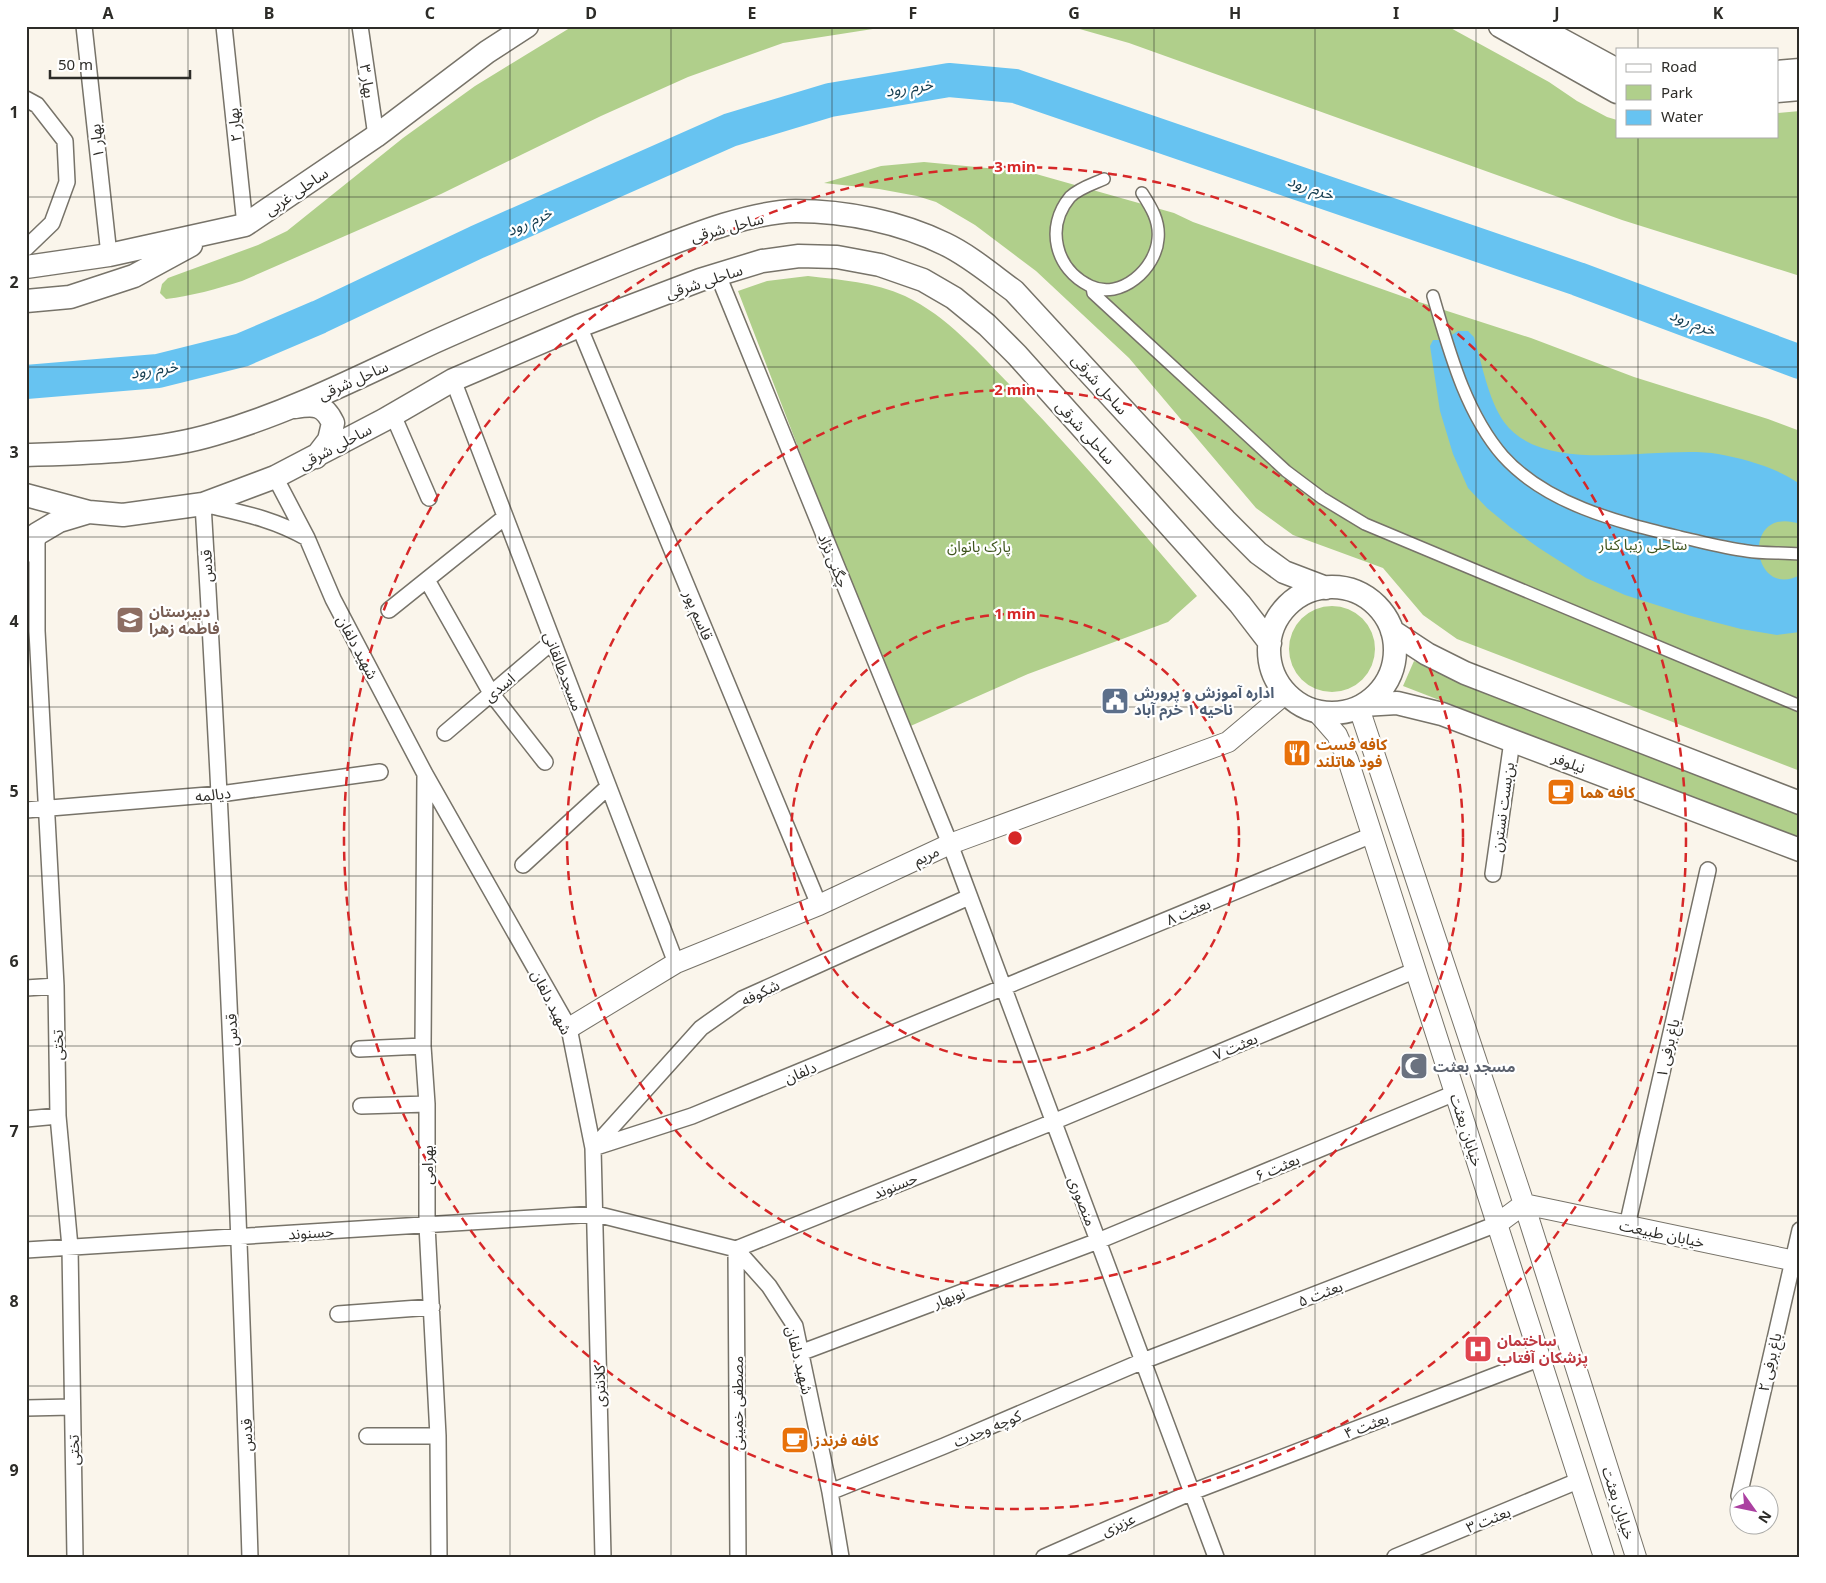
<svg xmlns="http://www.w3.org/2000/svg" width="1826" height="1583" viewBox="0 0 1826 1583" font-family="'Noto Sans','Noto Sans Arabic',sans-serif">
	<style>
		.green { fill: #b0cf8b }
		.water { fill: #67c3f1 }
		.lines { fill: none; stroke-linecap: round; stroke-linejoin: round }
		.river { stroke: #67c3f1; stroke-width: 34 }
		.pedestrian-casing { stroke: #777369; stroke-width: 14 }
		.minor-casing { stroke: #777369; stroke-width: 18 }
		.tertiary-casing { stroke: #777369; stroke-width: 22 }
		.secondary-casing { stroke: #777369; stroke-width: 25 }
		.pedestrian { stroke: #fff; stroke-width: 11 }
		.minor { stroke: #fff; stroke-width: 15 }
		.tertiary { stroke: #fff; stroke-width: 20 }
		.secondary { stroke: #fff; stroke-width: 22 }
		.grid { fill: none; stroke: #2d2c28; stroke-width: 1; stroke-opacity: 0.55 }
		.ring { fill: none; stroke: #d62828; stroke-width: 2.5; stroke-dasharray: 9 6 }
		.labels { text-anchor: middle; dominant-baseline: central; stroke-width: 4.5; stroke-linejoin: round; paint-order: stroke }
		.street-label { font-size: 15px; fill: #2d2c28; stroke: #fff }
		.park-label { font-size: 15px; fill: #3d531c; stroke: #fff }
		.education-label { font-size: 15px; font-weight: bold; fill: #785e54; stroke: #fff; text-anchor: start }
		.service-label { font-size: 15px; font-weight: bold; fill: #4e5e75; stroke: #fff; text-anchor: start }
		.food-label { font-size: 15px; font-weight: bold; fill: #c56008; stroke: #fff; text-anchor: start }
		.worship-label { font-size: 15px; font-weight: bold; fill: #5b616d; stroke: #fff; text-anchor: start }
		.health-label { font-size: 15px; font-weight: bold; fill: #be3a42; stroke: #fff; text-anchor: start }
		.water-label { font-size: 16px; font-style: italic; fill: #143d50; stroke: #fff }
		.centre { fill: #d62828; stroke: #fff; stroke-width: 2.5 }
		.ring-label { font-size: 15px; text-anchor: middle; font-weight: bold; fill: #d62828; stroke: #fff; stroke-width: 4.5; stroke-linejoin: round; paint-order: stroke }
		.neatline { fill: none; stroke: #2d2c28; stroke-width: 2 }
		.grid-label { font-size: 16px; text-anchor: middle; font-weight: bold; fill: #2d2c28 }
	</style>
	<rect width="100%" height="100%" fill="#faf5eb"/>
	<path class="green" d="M573,26H892L783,43L688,77L601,116L441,194L242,281C216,289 192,296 166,299L160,293L162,284L168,278L258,245L287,231L403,138L475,86Z
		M1069,26H1447L1549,82L1577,101L1607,117L1617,120V136H1777V113L1800,111V276L1622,220L1129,43Z
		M924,162L1029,172L1174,213L1193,222L1410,299L1531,338L1634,377L1768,419L1800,431V771L1457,639L1423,615L1383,568L1293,535L1256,508L1129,358L1036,271L975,225L936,202L917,196L879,189L824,183L881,166Z
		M808,276C841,280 874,282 905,296C947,316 979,353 1011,386C1076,453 1136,525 1197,596L1168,622L1028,674L906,728L738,291L767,281Z
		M1289 649a43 43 0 1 1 86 0a43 43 0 1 1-86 0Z
		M1414,661L1800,814V839L1403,686Z"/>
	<path class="water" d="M1458,331H1468L1474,337C1482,364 1488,399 1504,422C1545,478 1659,444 1718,454C1746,459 1777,468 1800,484V524C1740,504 1751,601 1800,575V632L1777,635L1741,629L1691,616L1625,595L1586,578L1539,548L1510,527L1487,508L1468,488L1453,454L1440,411L1430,346L1433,340H1444Z"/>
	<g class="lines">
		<path class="river" d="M26,382L158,371L242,350L319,317L477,242L730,130L830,100L949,80L1015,86L1578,279L1800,362"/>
		<defs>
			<path id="pedestrian" d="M1104,179C1093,184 1079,188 1070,197C1045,227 1055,269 1090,286C1121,301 1156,268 1158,239C1160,221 1151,207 1142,193
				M1092,287L1093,293L1286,471L1322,498L1365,524L1800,706
				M1433,296C1449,350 1465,412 1503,456C1547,505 1619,522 1680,537C1702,542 1724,548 1747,551C1764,554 1782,552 1800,554"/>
			<path id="minor" d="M84,26L109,255
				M224,26L245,225
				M360,26L376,136
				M26,99L37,105L65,141L67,182L52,223L26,248
				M718,275L950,844L1216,1557
				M579,326L819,905
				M453,380L676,963
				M393,415L429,498
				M275,477L307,538L333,599L425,774L569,1028L593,1148L603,1557
				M37,535V631L56,986L58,1116L70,1247L75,1557
				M427,580L491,693L545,762
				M389,610L505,517
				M445,733L553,641
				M425,775L423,1046L427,1104V1225L438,1436L439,1557
				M26,810L220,794L380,772
				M523,865L608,787
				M1493,874L1512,741
				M26,988L56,986
				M359,1049L423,1046
				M361,1106L427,1104
				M26,1119L58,1116
				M594,1147L701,1028L742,999L969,897
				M593,1148L692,1116L1372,835
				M1627,1226L1708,870
				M26,1250L596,1214L736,1249L769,1286L795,1326L830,1492L841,1557
				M338,1314L432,1307
				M800,1353L1098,1241L1455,1093
				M26,1408L72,1407
				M367,1436H438
				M830,1492L944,1446L1143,1361L1497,1224
				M1739,1496L1800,1230
				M250,1557C239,1206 224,855 203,504C241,513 272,518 307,538
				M738,1557L736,1249L1053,1122L1416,970
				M1044,1557L1192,1492L1541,1358
				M1395,1557L1580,1480"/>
			<path id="tertiary" d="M1359,708L1524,1204L1636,1557
				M1316,711L1337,735L1348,760L1604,1557
				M569,1028L676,963L819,905L950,844L1228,742L1286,693
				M1497,1224L1524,1204L1800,1262"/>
			<path id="secondary" d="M1500,26L1617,92
				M1536,26L1617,70
				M1777,72L1800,70
				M1777,91L1800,89
				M26,267L109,255L245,225L376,136L487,52L527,26
				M26,301L70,297L134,276L191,245
				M295,407C315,404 324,404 333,423L329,440L316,457
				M26,455C88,453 155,452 215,434C291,412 363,375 434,342C500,312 567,285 634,258C681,240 745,212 796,211C846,211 900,222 945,244C970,256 992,275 1014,291L1225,520L1258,553L1284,572L1326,588
				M26,495L89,512L123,515L203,504L275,477L384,420L453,380L579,326L700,280L762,261L799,256L837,257L880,265L923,280L954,298L987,325L1017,355L1240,604L1270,643
				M26,551L37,534L59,521L89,512
				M1269 650a63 63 0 1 1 126 0a63 63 0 1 1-126 0Z
				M1392,631L1427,654L1465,673L1800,803
				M1363,705L1397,703L1442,714L1800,850"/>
		</defs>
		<use href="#pedestrian" class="pedestrian-casing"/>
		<use href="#minor" class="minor-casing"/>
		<use href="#tertiary" class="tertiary-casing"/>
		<use href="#secondary" class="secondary-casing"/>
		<use href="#pedestrian" class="pedestrian"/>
		<use href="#minor" class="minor"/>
		<use href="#tertiary" class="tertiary"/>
		<use href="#secondary" class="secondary"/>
	</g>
	<path class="grid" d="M188,26V1557M349,26V1557M510,26V1557M671,26V1557M832,26V1557M994,26V1557M1154,26V1557M1315,26V1557M1476,26V1557M1638,26V49M1638,136V1557M26,197H1800M26,367H1800M26,537H1800M26,707H1800M26,876H1800M26,1046H1800M26,1216H1800M26,1386H1800"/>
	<g class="ring">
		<circle cx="1015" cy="838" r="224"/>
		<circle cx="1015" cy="838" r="448"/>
		<circle cx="1015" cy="838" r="671"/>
	</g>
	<defs>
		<symbol id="school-square" viewBox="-11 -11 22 22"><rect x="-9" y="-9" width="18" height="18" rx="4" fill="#8d6e63" stroke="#fff"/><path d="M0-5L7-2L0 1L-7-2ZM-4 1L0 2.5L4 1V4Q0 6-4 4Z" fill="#fff"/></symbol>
		<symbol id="civic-square" viewBox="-11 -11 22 22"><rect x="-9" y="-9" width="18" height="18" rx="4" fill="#5c6f8a" stroke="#fff"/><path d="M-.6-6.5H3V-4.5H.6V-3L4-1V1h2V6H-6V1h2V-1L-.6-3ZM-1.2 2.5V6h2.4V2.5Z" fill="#fff"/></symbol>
		<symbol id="restaurant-square" viewBox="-11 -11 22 22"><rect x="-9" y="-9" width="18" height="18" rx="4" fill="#e8710a" stroke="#fff"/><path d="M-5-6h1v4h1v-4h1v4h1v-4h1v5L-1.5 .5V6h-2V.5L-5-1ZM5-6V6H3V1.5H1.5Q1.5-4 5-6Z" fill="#fff"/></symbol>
		<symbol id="cafe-square" viewBox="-11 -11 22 22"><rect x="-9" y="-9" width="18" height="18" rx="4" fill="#e8710a" stroke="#fff"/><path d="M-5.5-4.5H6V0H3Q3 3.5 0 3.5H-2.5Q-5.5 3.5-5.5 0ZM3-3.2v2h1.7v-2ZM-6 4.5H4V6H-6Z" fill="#fff"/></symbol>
		<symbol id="mosque-square" viewBox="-11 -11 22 22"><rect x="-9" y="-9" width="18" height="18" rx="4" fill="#6b7280" stroke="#fff"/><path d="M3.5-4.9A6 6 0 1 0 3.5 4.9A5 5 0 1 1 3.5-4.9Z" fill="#fff"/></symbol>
		<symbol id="hospital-square" viewBox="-11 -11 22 22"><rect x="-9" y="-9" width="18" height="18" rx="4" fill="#e0444e" stroke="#fff"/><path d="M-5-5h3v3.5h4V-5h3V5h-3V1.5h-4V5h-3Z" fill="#fff"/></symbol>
	</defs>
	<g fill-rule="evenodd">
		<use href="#school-square" x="114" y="604" width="32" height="32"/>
		<use href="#civic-square" x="1099" y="685" width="32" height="32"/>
		<use href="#restaurant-square" x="1281" y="737" width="32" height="32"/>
		<use href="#cafe-square" x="1545" y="776" width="32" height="32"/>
		<use href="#mosque-square" x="1398" y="1050" width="32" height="32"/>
		<use href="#hospital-square" x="1462" y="1333" width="32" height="32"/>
		<use href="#cafe-square" x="779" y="1424" width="32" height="32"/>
	</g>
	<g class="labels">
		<g class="street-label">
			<text transform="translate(368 81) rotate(82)">بهار ۳</text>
			<text transform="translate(234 125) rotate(-96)">بهار ۲</text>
			<text transform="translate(96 141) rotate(-96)">بهار ۱</text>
			<text transform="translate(296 191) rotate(-34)">ساحلی غربی</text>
			<text transform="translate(727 227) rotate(-15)">ساحل شرقی</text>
			<text transform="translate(704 281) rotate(-18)">ساحلی شرقی</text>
			<text transform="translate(353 380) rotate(-24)">ساحل شرقی</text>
			<text transform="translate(1100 384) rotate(48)">ساحل شرقی</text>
			<text transform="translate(1086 432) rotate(48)">ساحلی شرقی</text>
			<text transform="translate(335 446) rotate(-28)">ساحلی شرقی</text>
			<text transform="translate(834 560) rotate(68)">چگنی نژاد</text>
			<text transform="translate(206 566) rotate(-93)">قدس</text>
			<text transform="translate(699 615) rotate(67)">قاسم پور</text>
			<text transform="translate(358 647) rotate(62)">شهید دلفان</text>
			<text transform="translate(564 671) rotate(69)">مسجدطالقانی</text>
			<text transform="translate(499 687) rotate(-40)">اسدی</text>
			<text transform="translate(1569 762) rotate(21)">نیلوفر</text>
			<text transform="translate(213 794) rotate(-6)">دیالمه</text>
			<text transform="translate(1502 807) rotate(-82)">بن‌بست نسترن</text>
			<text transform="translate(926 855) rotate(-25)">مریم</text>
			<text transform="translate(1188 911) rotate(-23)">بعثت ۸</text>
			<text transform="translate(760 992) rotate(-26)">شکوفه</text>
			<text transform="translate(552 1002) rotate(63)">شهید دلفان</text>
			<text transform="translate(231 1030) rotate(-93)">قدس</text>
			<text transform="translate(57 1045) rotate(-91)">تختی</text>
			<text transform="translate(1235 1046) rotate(-23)">بعثت ۷</text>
			<text transform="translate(1667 1048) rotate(-77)">باغ برفی ۱</text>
			<text transform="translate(800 1072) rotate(-22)">دلفان</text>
			<text transform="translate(1467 1130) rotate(72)">خیابان بعثت</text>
			<text transform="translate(427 1165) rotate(-90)">بهرامی</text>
			<text transform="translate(1277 1167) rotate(-23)">بعثت ۶</text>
			<text transform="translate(895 1185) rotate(-22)">حسنوند</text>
			<text transform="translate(1083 1201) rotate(69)">منصوری</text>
			<text transform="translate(311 1232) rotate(-4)">حسنوند</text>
			<text transform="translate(1662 1233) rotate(12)">خیابان طبیعت</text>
			<text transform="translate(1320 1293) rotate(-21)">بعثت ۵</text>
			<text transform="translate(949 1297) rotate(-20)">نوبهار</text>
			<text transform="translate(800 1360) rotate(76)">شهید دلفان</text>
			<text transform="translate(1769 1362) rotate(-77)">باغ برفی ۲</text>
			<text transform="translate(599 1386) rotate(-91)">کلانتری</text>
			<text transform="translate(737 1403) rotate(-90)">مصطفی خمینی</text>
			<text transform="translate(1366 1425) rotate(-21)">بعثت ۴</text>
			<text transform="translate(987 1428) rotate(-23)">کوچه وحدت</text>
			<text transform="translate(246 1435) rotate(-92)">قدس</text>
			<text transform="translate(73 1450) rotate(-91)">تختی</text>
			<text transform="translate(1619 1503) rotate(72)">خیابان بعثت</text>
			<text transform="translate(1488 1519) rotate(-22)">بعثت ۳</text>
			<text transform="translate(1118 1524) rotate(-24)">عزیزی</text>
		</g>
		<g class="park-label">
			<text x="1643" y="544">ساحلی زیبا کنار</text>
			<text x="979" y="546">پارک بانوان</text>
		</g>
		<g class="education-label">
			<text x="149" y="611">دبیرستان<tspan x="149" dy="17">فاطمه زهرا</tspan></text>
		</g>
		<g class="service-label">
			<text x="1134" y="692">اداره آموزش و پرورش<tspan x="1134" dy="17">ناحیه ۱ خرم آباد</tspan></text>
		</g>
		<g class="food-label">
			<text x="1316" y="744">کافه فست<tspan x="1316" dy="17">فود هاتلند</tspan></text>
			<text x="1580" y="792">کافه هما</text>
			<text x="814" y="1440">کافه فرندز</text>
		</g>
		<g class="worship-label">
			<text x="1433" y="1066">مسجد بعثت</text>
		</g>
		<g class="health-label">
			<text x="1497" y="1340">ساختمان<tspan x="1497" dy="17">پزشکان آفتاب</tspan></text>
		</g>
		<g class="water-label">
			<text transform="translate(909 87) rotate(-9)">خرم رود</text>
			<text transform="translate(1311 187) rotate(19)">خرم رود</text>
			<text transform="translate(529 221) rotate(-24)">خرم رود</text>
			<text transform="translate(1693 322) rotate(21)">خرم رود</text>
			<text transform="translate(154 369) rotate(-9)">خرم رود</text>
		</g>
	</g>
	<circle cx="1015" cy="838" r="8" class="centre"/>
	<g class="ring-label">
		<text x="1015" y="172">3 min</text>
		<text x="1015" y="395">2 min</text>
		<text x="1015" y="619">1 min</text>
	</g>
	<rect width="1826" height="1583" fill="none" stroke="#ffffff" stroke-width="55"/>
	<rect x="1616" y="48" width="162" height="90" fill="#ffffff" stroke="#ababa9"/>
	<rect x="1626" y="64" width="25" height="8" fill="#ffffff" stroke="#ababa9"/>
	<text x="1661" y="72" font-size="15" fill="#2d2c28">Road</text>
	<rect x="1626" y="85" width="25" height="15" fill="#b0cf8b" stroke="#ababa9"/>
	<text x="1661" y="98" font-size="15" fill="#2d2c28">Park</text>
	<rect x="1626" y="110" width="25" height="15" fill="#67c3f1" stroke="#ababa9"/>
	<text x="1661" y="122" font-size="15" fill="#2d2c28">Water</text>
	<g transform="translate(1754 1510) rotate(123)"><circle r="24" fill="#ffffff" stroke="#ababa9"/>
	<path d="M0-4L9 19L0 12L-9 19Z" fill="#ab40a1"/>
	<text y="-8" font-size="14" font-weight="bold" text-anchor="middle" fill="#2d2c28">N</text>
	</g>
	<path d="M50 70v8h140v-8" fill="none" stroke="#2d2c28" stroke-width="2.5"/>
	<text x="58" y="70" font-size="15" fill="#2d2c28" stroke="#ffffff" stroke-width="4" paint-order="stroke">50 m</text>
	<rect x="28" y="28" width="1770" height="1528" class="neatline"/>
	<g class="grid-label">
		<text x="108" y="19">A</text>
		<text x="269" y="19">B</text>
		<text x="430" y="19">C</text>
		<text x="591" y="19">D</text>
		<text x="752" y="19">E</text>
		<text x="913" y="19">F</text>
		<text x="1074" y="19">G</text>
		<text x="1235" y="19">H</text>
		<text x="1396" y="19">I</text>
		<text x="1557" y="19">J</text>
		<text x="1718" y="19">K</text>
		<text x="14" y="118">1</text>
		<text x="14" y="288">2</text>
		<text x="14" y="458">3</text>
		<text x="14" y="627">4</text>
		<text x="14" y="797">5</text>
		<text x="14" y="967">6</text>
		<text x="14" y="1137">7</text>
		<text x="14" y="1307">8</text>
		<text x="14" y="1476">9</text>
	</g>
</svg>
